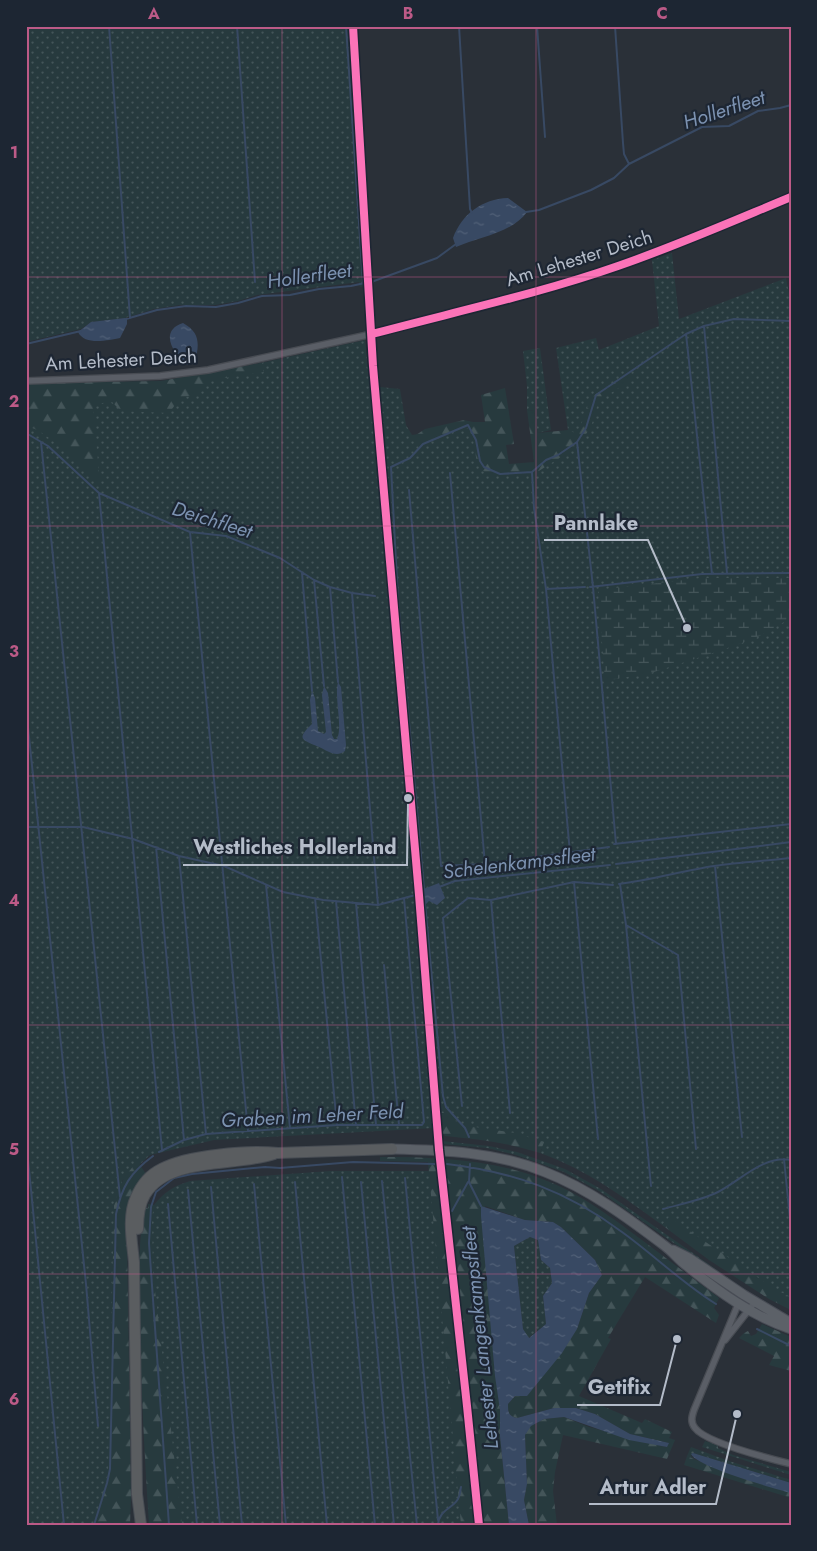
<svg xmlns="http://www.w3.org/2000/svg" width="817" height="1551" viewBox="0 0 817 1551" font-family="Jost,sans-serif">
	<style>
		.grass { fill: url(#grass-dots) }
		.forest { fill: url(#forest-firs) }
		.wetland { fill: url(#wetland-marsh) }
		.water { fill: url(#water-ripples); fill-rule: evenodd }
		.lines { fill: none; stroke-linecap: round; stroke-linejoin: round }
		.stream { stroke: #384963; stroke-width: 2 }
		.street-casing { stroke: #484c53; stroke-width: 8 }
		.primary-casing { stroke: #484c55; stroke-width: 11 }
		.highway-casing { stroke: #474c53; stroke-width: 12 }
		.street { stroke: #5a5e66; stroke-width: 5.5 }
		.primary { stroke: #5c6168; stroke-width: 9 }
		.highway { stroke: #5a5d60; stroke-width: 10 }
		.cycleway-casing { stroke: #1d2633; stroke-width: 11 }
		.cycleway { stroke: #fb73b8; stroke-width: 8 }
		.grid { fill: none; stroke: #bc5a87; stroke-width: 1; stroke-opacity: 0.55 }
		.labels { text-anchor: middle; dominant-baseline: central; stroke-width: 4.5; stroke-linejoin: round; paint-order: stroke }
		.street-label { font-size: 19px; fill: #b4bcc9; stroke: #1d2633 }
		.water-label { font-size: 20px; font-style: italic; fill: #7c92b1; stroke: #1d2633 }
		.leader { fill: none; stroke: #b4bcc9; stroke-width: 2 }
		.callout-dot { fill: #b4bcc9; stroke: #1d2633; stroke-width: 2 }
		.callout-label { font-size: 20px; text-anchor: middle; font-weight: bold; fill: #b4bcc9; stroke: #1d2633; stroke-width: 4.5; stroke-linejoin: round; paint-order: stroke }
		.neatline { fill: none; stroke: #bc5a87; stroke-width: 2 }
		.grid-label { font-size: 16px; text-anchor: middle; font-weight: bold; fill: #bc5a87 }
	</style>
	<defs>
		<pattern id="grass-dots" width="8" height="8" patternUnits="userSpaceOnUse" patternTransform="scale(1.25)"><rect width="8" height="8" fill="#273a3e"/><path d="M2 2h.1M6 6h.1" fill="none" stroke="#445559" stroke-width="1.8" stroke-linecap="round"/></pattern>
		<pattern id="forest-firs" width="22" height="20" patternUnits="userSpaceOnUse" patternTransform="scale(1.25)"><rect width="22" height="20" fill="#273a3e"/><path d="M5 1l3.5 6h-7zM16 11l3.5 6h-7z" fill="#445559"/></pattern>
		<pattern id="wetland-marsh" width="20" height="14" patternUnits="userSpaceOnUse" patternTransform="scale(1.25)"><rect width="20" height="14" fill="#273a3e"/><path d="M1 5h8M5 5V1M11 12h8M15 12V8" fill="none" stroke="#445559"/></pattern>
		<pattern id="water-ripples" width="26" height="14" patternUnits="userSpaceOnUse" patternTransform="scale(1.25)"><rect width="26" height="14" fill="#384963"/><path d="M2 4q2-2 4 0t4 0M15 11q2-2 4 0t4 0" fill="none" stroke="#526178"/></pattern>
	</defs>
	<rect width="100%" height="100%" fill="#2a3038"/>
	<path class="grass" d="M26,26H356L369,233L374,284L360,287L359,282L257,295L238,301L215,305H180L154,309L125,318L91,322L81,329L26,342Z
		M672,253L679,319L786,278L791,304V1301L665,1222L662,1225C622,1196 587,1170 540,1153L542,1149L454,1127L214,1140L150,1155L122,1181L124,1525H26V386L158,382L206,375L365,340L370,386L400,389L406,425L412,435L487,424L495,469L535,464L568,430L556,348L596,338L599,350L659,326L652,260Z
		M540,348L551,430L538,433L534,411L527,410V386L523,351Z
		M442,1141L489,1146L517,1152L565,1169L601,1189L733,1281L731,1283L599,1191L564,1172L516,1155L487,1148L442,1144Z
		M330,1171H436L473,1525H162L146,1241L148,1204L154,1205C164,1192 174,1186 190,1181Z
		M530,1237L538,1240L541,1260L550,1268L552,1283L543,1296L546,1324L528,1338L523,1330L514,1246Z
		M705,1441L718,1445V1448L733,1455L791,1472V1475L702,1447Z
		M691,1447L729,1461L791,1480V1483L693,1453L691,1456L694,1459L687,1456Z"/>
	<path class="forest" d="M262,363L264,372L212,380L197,396L181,397L169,413L121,411L112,402L93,404L100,486C83,469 48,430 26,426V383L161,381Z
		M627,373L631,380L603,398L597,406L591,427L577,447L534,474L497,476L484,472L477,463L473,439L469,429C455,426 432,441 420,448L413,437L425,429L464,420L473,422H485L481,395L505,388L514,444L506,445L509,464L534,462L527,410L534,411L538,433L568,430L578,434L589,401L596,394Z
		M440,1113H449L461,1125L515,1133L544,1142L540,1153C509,1143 477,1139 445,1136L442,1133Z
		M380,1157C435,1157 491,1159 542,1179C580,1193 614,1219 646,1243C670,1261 695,1280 719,1298L714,1308L719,1315L716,1323L645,1277L608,1338L611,1339L579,1396L642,1423L645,1419L672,1432L669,1438L675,1440L667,1459L563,1435L555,1472L553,1491L557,1525H529L524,1500L527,1484L525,1435L530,1426L544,1419L564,1417L589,1427L666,1447L669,1443L630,1434L595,1414L576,1408H554L517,1418C508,1416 508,1412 508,1404L577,1329L589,1293L602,1275L595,1260L561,1227L553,1222L525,1220L485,1206L493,1351L500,1410V1436L509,1525H461L428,1162L380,1161Z
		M138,1162L146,1174C128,1195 128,1211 127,1237L131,1497L130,1525H93L108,1476L114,1206C118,1188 124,1174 138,1162Z
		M145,1207L153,1211L152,1220L153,1273L182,1525H149C145,1465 142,1405 140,1345C139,1300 136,1252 145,1207Z
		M669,1217L776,1290L791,1297V1310L769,1299L709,1260L662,1225Z
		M762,1324L791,1337V1371L769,1365L774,1356L739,1338L744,1333L748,1331L751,1336L756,1334Z
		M687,1456L715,1468L791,1493V1498L684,1465Z"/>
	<path class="wetland" d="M702,578H791V618L756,638L716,652L654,672L605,681L598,590Z"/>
	<path class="water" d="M508,198L527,212C512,233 479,237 456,247L453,238C462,214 482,199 508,198Z
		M125,318L127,319V324L120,338C108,340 85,346 78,332L91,322Z
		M183,323C201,333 199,345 195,362L187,365C174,355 158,331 183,323Z
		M338,682L341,687L346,745L345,751C336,758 328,751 319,747C303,740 295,740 312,724L310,700L312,691L315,698L318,731L324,734L326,732L322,695L324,686L328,693L332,735L334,739H337C343,726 334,698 338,682Z
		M439,883L445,898L437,905L429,901L424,906L421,890Z
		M481,1206L525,1220L553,1222L561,1227L595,1260L602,1275L589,1293L577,1329L562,1353L527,1396H515L508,1404C508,1412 508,1416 517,1418L554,1408H576L595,1414L630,1434L669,1443L667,1447L629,1440L564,1417L544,1419L531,1426L525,1435L527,1484L524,1500L529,1525H509L500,1436V1410L495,1376L481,1216ZM530,1237L538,1240L541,1260L550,1268L552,1283L543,1296L546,1324L529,1338L523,1329L514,1246Z
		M693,1453L791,1483V1493C773,1488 697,1467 691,1454Z"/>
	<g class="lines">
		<path class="stream" d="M109,26L130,318
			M237,26L255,282
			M346,26L363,283
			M459,26L470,209L472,213
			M537,26L545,137
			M615,26L623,143L624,154L629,164
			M526,212L539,210L591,190L614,178L629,164L702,127L729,126L758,111L780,108L791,105
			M126,319L157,310L186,306L216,307L238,303L262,296L290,295L319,289L351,286L374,281L437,258L456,244
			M704,326L727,573
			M686,334L712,574
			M26,344L81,331
			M26,433L48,446L99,493L190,532L226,536L280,558L314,580L330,587L352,593L375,596
			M41,442L120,1197
			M577,442L593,587L616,844
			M532,472L534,508L546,589L570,853
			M450,473L485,864
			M409,490L441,866L485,864L609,847
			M99,493L162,1150
			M190,532L248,1131
			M302,573L312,691
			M314,580L324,686
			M330,587L338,682
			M590,587L702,574L791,573
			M546,589L585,587
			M352,593L378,905
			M26,708L86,1284L98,1426
			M26,827H83L133,839L179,856L224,866L283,892L323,900L378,905L423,893
			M614,844L791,824
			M156,847L184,1140
			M179,856L206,1134
			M616,864L791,842
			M715,866L742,1137
			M574,882L598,1139
			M619,884C651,880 682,871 714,866C739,862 765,861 791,858
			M620,884L626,925L651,1186
			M266,885L290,1128
			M439,887L455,881L610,865
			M424,889L398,600L391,467L410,458L423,444L468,425L476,440L480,461L484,467L500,474L532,472L546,460L558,455L577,442L586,428L596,395L686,334L704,326L734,319L791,321
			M315,898L337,1125
			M491,900L510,1113
			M336,901L356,1125
			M356,903L376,1125
			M425,904L443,1096L446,1107L465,1128L469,1137
			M626,925L678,955L696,1149
			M384,965L399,1125
			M462,1106L443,918L468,898L491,900L574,882L613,885
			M26,1139L64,1525
			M159,1152L184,1140L206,1134L337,1125H422L424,1122L404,898
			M784,1159L791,1229
			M447,1164C514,1172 567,1191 622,1232C654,1255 682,1283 716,1304
			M470,1164L469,1182L481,1206
			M342,1177L375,1525
			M405,1178L438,1520
			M382,1181L417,1525
			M295,1182L327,1525
			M361,1182L394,1525
			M254,1184L286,1525
			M211,1187L242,1525
			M188,1190L220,1525
			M168,1204L197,1525
			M663,1209C681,1204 702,1200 718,1192C741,1180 764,1155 791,1160
			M452,1211L468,1182
			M757,1329L791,1346
			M94,1525L107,1483L110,1469L116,1214C122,1186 130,1173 153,1156
			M169,1525L149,1243L151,1207L156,1192L174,1178L192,1174L265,1167L280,1168L353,1162L435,1164
			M438,1525C439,1510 452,1509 458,1499C460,1496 460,1491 461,1487"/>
		<defs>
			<path id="street" d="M26,381L160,376L208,370L372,334L536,291L616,267L696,237L791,197
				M739,1302L694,1410C692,1416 690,1422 695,1428C706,1443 771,1459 791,1464
				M725,1340L755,1302"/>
			<path id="primary" d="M392,1149C444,1150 496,1152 545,1172C589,1189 628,1218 665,1246C673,1252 679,1260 687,1266C719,1292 752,1316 791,1329
				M673,1250L689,1258L744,1295L791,1323"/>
			<path id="highway" d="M138,1229C138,1217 139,1205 145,1195C168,1156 236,1167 274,1154
				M141,1525L137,1494L134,1262C132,1241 127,1216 136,1197C141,1185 149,1175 161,1169C187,1155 248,1150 278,1153L392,1149"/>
		</defs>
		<use href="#street" class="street-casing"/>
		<use href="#primary" class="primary-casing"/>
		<use href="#highway" class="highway-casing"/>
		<use href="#street" class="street"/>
		<use href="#primary" class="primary"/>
		<use href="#highway" class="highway"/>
		<defs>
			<path id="cycleway" d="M353,26L373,366L419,895L439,1150L467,1406L479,1525
				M372,334C454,312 538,294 618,266C676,246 733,221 791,197"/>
		</defs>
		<use href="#cycleway" class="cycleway-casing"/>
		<use href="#cycleway" class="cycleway"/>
	</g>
	<path class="grid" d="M282,26V1525M536,26V1525M26,277H791M26,526H791M26,776H791M26,1025H791M26,1274H791"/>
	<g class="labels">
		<g class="street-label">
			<text transform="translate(579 258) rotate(-17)">Am Lehester Deich</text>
			<text transform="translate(121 360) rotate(-3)">Am Lehester Deich</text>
		</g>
		<g class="water-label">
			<text transform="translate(724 110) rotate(-18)">Hollerfleet</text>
			<text transform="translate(309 276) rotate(-8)">Hollerfleet</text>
			<text transform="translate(212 520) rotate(17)">Deichfleet</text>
			<text transform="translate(519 863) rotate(-7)">Schelenkampsfleet</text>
			<text transform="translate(312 1116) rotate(-3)">Graben im Leher Feld</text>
			<text transform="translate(480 1338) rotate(-96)">Lehester Langenkampsfleet</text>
		</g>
	</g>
	<path class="leader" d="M687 628L648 540H544M408 798L407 865H183M677 1339L660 1405H577M737 1414L716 1504H589"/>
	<g class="callout-dot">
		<circle cx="687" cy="628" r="5"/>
		<circle cx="408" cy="798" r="5"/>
		<circle cx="677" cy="1339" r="5"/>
		<circle cx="737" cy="1414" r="5"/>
	</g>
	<g class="callout-label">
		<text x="596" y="530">Pannlake</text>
		<text x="295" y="854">Westliches Hollerland</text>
		<text x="619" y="1394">Getifix</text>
		<text x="653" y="1494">Artur Adler</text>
	</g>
	<rect width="817" height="1551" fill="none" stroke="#1d2633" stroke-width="55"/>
	<rect x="28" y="28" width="762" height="1496" class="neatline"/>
	<g class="grid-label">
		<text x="154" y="19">A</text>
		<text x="408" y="19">B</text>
		<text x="662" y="19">C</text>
		<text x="14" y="158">1</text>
		<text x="14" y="407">2</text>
		<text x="14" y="657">3</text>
		<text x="14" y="906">4</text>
		<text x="14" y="1155">5</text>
		<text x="14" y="1405">6</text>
	</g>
</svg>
